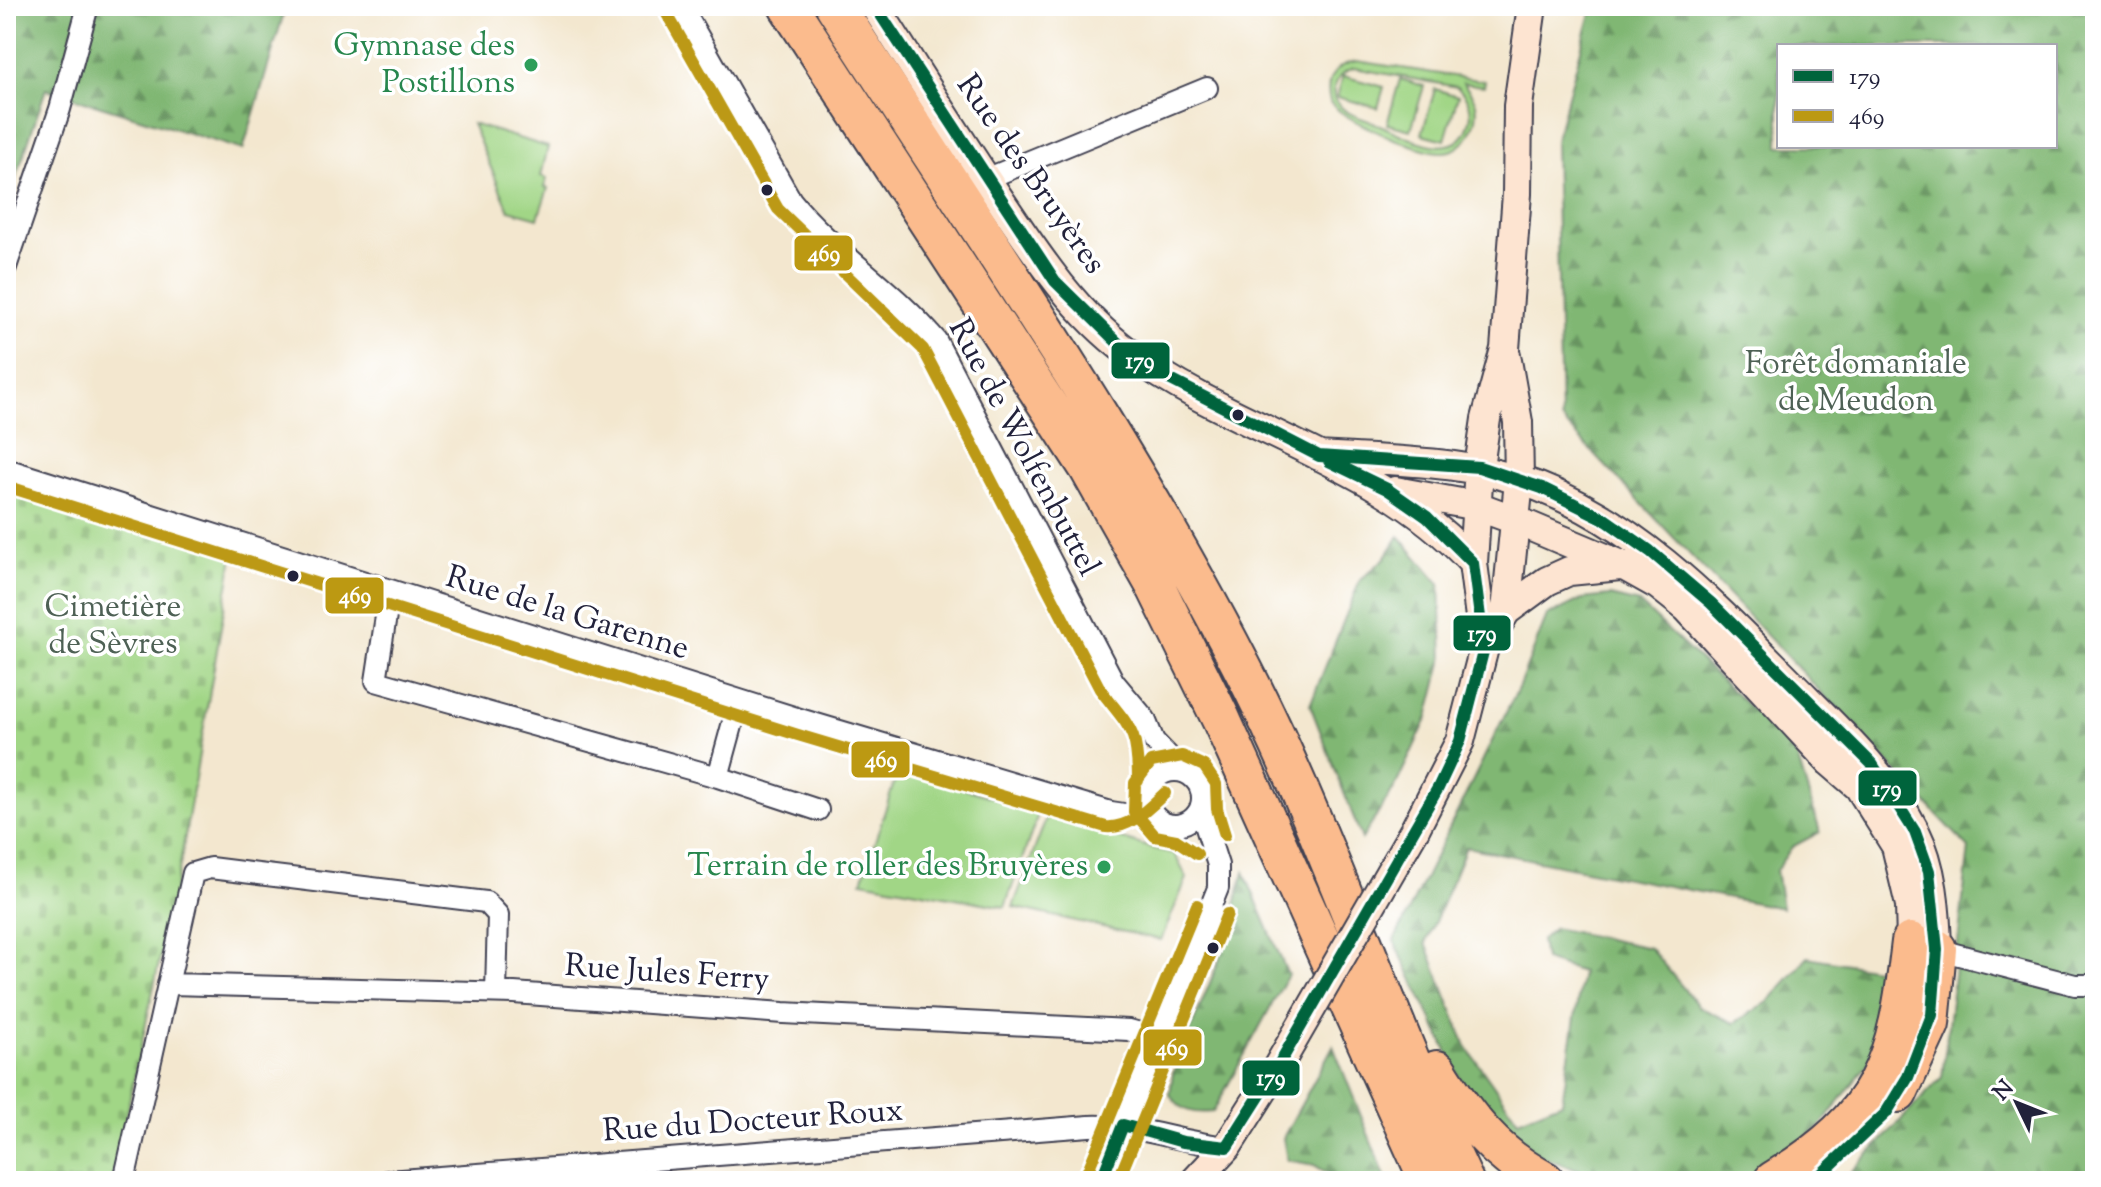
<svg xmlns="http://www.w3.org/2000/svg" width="2101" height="1187" viewBox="0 0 2101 1187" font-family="'Sorts Mill Goudy',serif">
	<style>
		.forest { fill: url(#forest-firs); stroke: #516c57; stroke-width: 2; fill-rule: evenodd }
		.cemetery { fill: url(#cemetery-stones); stroke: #627c60; stroke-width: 2 }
		.green { fill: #a1d686; stroke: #627c60; stroke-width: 2; fill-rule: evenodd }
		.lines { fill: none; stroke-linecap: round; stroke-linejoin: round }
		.street-casing { stroke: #414051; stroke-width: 24 }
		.secondary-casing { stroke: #414051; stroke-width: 32 }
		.highway-casing { stroke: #414051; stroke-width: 42 }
		.street { stroke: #fff; stroke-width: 20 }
		.secondary { stroke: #fde4d1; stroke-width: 28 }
		.highway { stroke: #fbbb8d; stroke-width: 38 }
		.secondary-bridge-casing { stroke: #414051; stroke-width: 32; stroke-linecap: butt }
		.secondary-bridge { stroke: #fde4d1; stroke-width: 28 }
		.bus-1-casing { stroke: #fff; stroke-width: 18 }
		.bus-2-casing { stroke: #fff; stroke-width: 18 }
		.bus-1 { stroke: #00643c; stroke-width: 12 }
		.bus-2 { stroke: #bc9912; stroke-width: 12 }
		.leisure-dot { fill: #2e9e5b; stroke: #fff; stroke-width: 3 }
		.bus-dot { fill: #22223b; stroke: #fff; stroke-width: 3 }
		.labels { text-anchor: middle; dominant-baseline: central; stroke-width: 7; stroke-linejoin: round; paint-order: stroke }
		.leisure-label { font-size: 32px; fill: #27864d; stroke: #fff; text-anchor: end }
		.street-label { font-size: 32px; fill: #22223b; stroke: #fff }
		.park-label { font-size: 32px; fill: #4e6155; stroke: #fff }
		.line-badge { stroke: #fff; stroke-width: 3 }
		.badge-label { font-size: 22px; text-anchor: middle; font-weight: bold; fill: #fff }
	</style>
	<defs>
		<pattern id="forest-firs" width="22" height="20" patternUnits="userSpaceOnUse" patternTransform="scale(2)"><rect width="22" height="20" fill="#80b773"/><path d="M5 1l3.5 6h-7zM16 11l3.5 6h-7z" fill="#689460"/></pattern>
		<pattern id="cemetery-stones" width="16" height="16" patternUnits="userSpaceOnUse" patternTransform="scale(2)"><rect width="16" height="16" fill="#a1d686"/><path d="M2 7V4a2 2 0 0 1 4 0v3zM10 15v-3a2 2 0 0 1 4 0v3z" fill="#8ab775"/></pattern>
	</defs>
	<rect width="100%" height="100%" fill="#fff"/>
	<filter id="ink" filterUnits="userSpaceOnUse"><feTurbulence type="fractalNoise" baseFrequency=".0125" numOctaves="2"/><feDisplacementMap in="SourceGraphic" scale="16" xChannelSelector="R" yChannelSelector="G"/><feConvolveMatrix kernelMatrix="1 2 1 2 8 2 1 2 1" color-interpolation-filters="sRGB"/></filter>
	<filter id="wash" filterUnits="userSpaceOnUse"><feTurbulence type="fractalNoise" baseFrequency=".006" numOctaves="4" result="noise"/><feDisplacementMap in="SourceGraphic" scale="32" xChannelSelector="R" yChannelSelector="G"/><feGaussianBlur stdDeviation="1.8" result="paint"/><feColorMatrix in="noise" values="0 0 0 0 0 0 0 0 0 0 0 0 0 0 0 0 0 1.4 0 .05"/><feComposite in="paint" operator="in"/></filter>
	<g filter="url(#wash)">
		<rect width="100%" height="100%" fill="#f3e7cf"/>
		<path class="forest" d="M6,6H286L243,150L46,89L6,207Z
			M1593,6H2095V1181H1843L1942,1077L1969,848L1561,419L1555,142ZM1779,46H2055V146H1779Z
			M1399,536L1440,584L1443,659L1428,717L1396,785L1362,839L1310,705L1360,580L1385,558Z
			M1610,596L1639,603L1795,750L1820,832L1792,847L1776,870L1782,908L1466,847L1426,943L1466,1046L1518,1120L1562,1102L1582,972L1544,960L1541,940L1554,928L1650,948L1699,1007L1734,1023L1768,1002L1808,957L1887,971L1897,993L1869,1062L1819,1128L1764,1170L1731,1181H1614L1538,1156L1502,1127L1462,1082L1394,941L1519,686L1547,616L1582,599Z
			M1244,872L1288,975L1213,1112C1192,1114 1183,1112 1170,1095L1173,1072L1221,956Z
			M1333,1046L1387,1181H1341L1314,1165L1287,1160L1283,1138Z"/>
		<path class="cemetery" d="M6,480L234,551L180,865L112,1181H6Z"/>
		<path class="green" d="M1357,61L1485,81L1484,86L1463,83C1468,90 1474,96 1476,104C1480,125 1464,153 1441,152C1419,152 1342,120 1330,102C1324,80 1335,64 1357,61ZM1354,68L1457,87C1467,96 1473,107 1470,120C1460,168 1405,136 1380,125C1368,120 1349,116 1340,106C1326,92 1338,72 1354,68Z
			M1343,76L1384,87L1378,108L1337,97Z
			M1400,79L1424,86L1411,130L1387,124Z
			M1435,89L1458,96L1445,140L1422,134Z
			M472,124L548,147L541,176L547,178L545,187L548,188L538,218L509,210Z
			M899,768L1039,812L1005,907L862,881Z
			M1047,816L1175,855L1187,878L1161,940L1013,907Z"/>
	</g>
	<g filter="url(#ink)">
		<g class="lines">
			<defs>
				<path id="street" d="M681,6L791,200C833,252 892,288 936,340L1114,682L1145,719L1154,741L1185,773
					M986,179L1207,88
					M6,267L60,109L88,6
					M6,469L803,720L1111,812L1157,819
					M390,590L376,681L718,777L818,810
					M1148 798a27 27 0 1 1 54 0a27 27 0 1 1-54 0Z
					M718,777L739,700
					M1932,948L2075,985H2095
					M170,984L514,993L783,1013L1129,1030L1158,1038
					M124,1181L193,873L210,868L486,902L498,915L496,992
					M388,1181L1089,1126C1136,1124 1180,1142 1227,1147
					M1101,1181L1218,888V865L1200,809"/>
				<path id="secondary" d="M875,6C916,71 957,136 1000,200C1037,255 1074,312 1128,352C1237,433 1380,460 1473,563
					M1319,456C1394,461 1468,460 1539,487C1640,526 1716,608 1791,683C1837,729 1885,772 1915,831C1933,867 1936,909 1937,949
					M1395,491L1477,506L1515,520L1624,566L1658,585L1687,608L1830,762L1859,787L1896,846L1910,905L1911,942
					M1506,611L1547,581L1569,571L1620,566
					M1484,648L1473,563L1479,467L1486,419L1505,349L1517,194L1518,106L1532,6
					M1415,829L1460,741L1484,648L1506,611L1519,481L1518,422L1506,355
					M1195,1181L1227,1147L1274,1073"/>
				<path id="highway" d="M788,6L1088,467L1157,589L1221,719L1429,1181
					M835,6C978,229 1133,450 1252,687C1332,848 1387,1020 1464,1181
					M1437,1070C1466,1117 1495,1155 1545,1181
					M1898,1093L1930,1024L1937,949
					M1773,1181C1882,1114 1897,1063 1911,942"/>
			</defs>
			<use href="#street" class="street-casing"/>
			<use href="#secondary" class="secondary-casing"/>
			<use href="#highway" class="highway-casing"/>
			<use href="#street" class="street"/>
			<use href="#secondary" class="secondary"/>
			<use href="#highway" class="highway"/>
			<defs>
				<path id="secondary-bridge" d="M1274,1073L1415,829"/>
			</defs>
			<use href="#secondary-bridge" class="secondary-bridge-casing"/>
			<use href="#secondary-bridge" class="secondary-bridge"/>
			<defs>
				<path id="bus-1" d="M875,6L1055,281L1125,350L1165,377L1319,456L1479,467L1542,488L1603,518L1650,551L1711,603L1872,764L1915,832L1929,871L1937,949L1932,1015L1908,1077L1886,1113L1814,1181
					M1101,1181L1123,1125L1183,1142L1227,1147L1274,1073L1438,788L1460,741L1484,648L1473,563L1427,517L1387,489L1329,461"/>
				<path id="bus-2" d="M667,14L778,209L923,349L1100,689C1130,729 1138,728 1138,781
					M6,486L798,735L1106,827C1130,829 1149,808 1165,793
					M1197,854L1176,840L1155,836L1134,812L1135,783L1151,762L1182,756L1204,766L1216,784L1217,809L1225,835
					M1086,1175L1197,905
					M1118,1181L1227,914"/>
			</defs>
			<use href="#bus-1" class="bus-1-casing"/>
			<use href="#bus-2" class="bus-2-casing"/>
			<use href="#bus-1" class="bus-1"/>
			<use href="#bus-2" class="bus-2"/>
		</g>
	</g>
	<g class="leisure-dot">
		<circle cx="531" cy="65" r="8"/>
		<circle cx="1104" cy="867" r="8"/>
	</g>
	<g class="bus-dot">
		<circle cx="767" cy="190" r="7"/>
		<circle cx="1238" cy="415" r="7"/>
		<circle cx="293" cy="576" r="7"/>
		<circle cx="1213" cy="948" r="7"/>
	</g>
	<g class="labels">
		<g class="leisure-label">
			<text x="515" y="47">Gymnase des<tspan x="515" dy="37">Postillons</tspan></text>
			<text x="1088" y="867">Terrain de roller des Bruyères</text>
		</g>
		<g class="street-label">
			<text transform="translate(1030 175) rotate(55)">Rue des Bruyères</text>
			<text transform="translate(1023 448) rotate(62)">Rue de Wolfenbuttel</text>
			<text transform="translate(567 614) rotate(17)">Rue de la Garenne</text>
			<text transform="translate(667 974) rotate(4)">Rue Jules Ferry</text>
			<text transform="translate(753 1122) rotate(-4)">Rue du Docteur Roux</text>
		</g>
		<g class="park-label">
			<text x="1856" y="365">Forêt domaniale<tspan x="1856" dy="37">de Meudon</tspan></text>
			<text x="113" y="608">Cimetière<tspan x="113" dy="37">de Sèvres</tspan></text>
		</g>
	</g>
	<g class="line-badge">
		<rect x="793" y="234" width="61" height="38" rx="8" fill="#bc9912"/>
		<rect x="1110" y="341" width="61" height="39" rx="8" fill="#00643c"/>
		<rect x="324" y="576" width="61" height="39" rx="8" fill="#bc9912"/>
		<rect x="1452" y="614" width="60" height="38" rx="8" fill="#00643c"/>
		<rect x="850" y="740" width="61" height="39" rx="8" fill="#bc9912"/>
		<rect x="1857" y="769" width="61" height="38" rx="8" fill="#00643c"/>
		<rect x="1142" y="1028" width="61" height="39" rx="8" fill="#bc9912"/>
		<rect x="1241" y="1059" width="60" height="38" rx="8" fill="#00643c"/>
	</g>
	<g class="badge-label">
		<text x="824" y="261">469</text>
		<text x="1140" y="368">179</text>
		<text x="355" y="603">469</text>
		<text x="1482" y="641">179</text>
		<text x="881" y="767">469</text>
		<text x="1887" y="796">179</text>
		<text x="1172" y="1055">469</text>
		<text x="1271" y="1085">179</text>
	</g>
	<rect width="2101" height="1187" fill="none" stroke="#fff" stroke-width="32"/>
	<rect x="1777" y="44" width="280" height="104" fill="#ffffff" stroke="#a7a7b1" stroke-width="2"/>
	<rect x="1793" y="70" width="40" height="12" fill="#00643c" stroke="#a7a7b1" stroke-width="2"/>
	<text x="1849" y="84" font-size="24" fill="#22223b">179</text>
	<rect x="1793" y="110" width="40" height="12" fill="#bc9912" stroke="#a7a7b1" stroke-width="2"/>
	<text x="1849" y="124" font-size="24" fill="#22223b">469</text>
	<g transform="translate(2017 1103) rotate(313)" stroke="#ffffff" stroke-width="6" paint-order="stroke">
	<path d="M0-6L14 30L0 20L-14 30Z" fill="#22223b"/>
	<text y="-12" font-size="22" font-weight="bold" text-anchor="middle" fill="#22223b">N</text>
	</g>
</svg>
